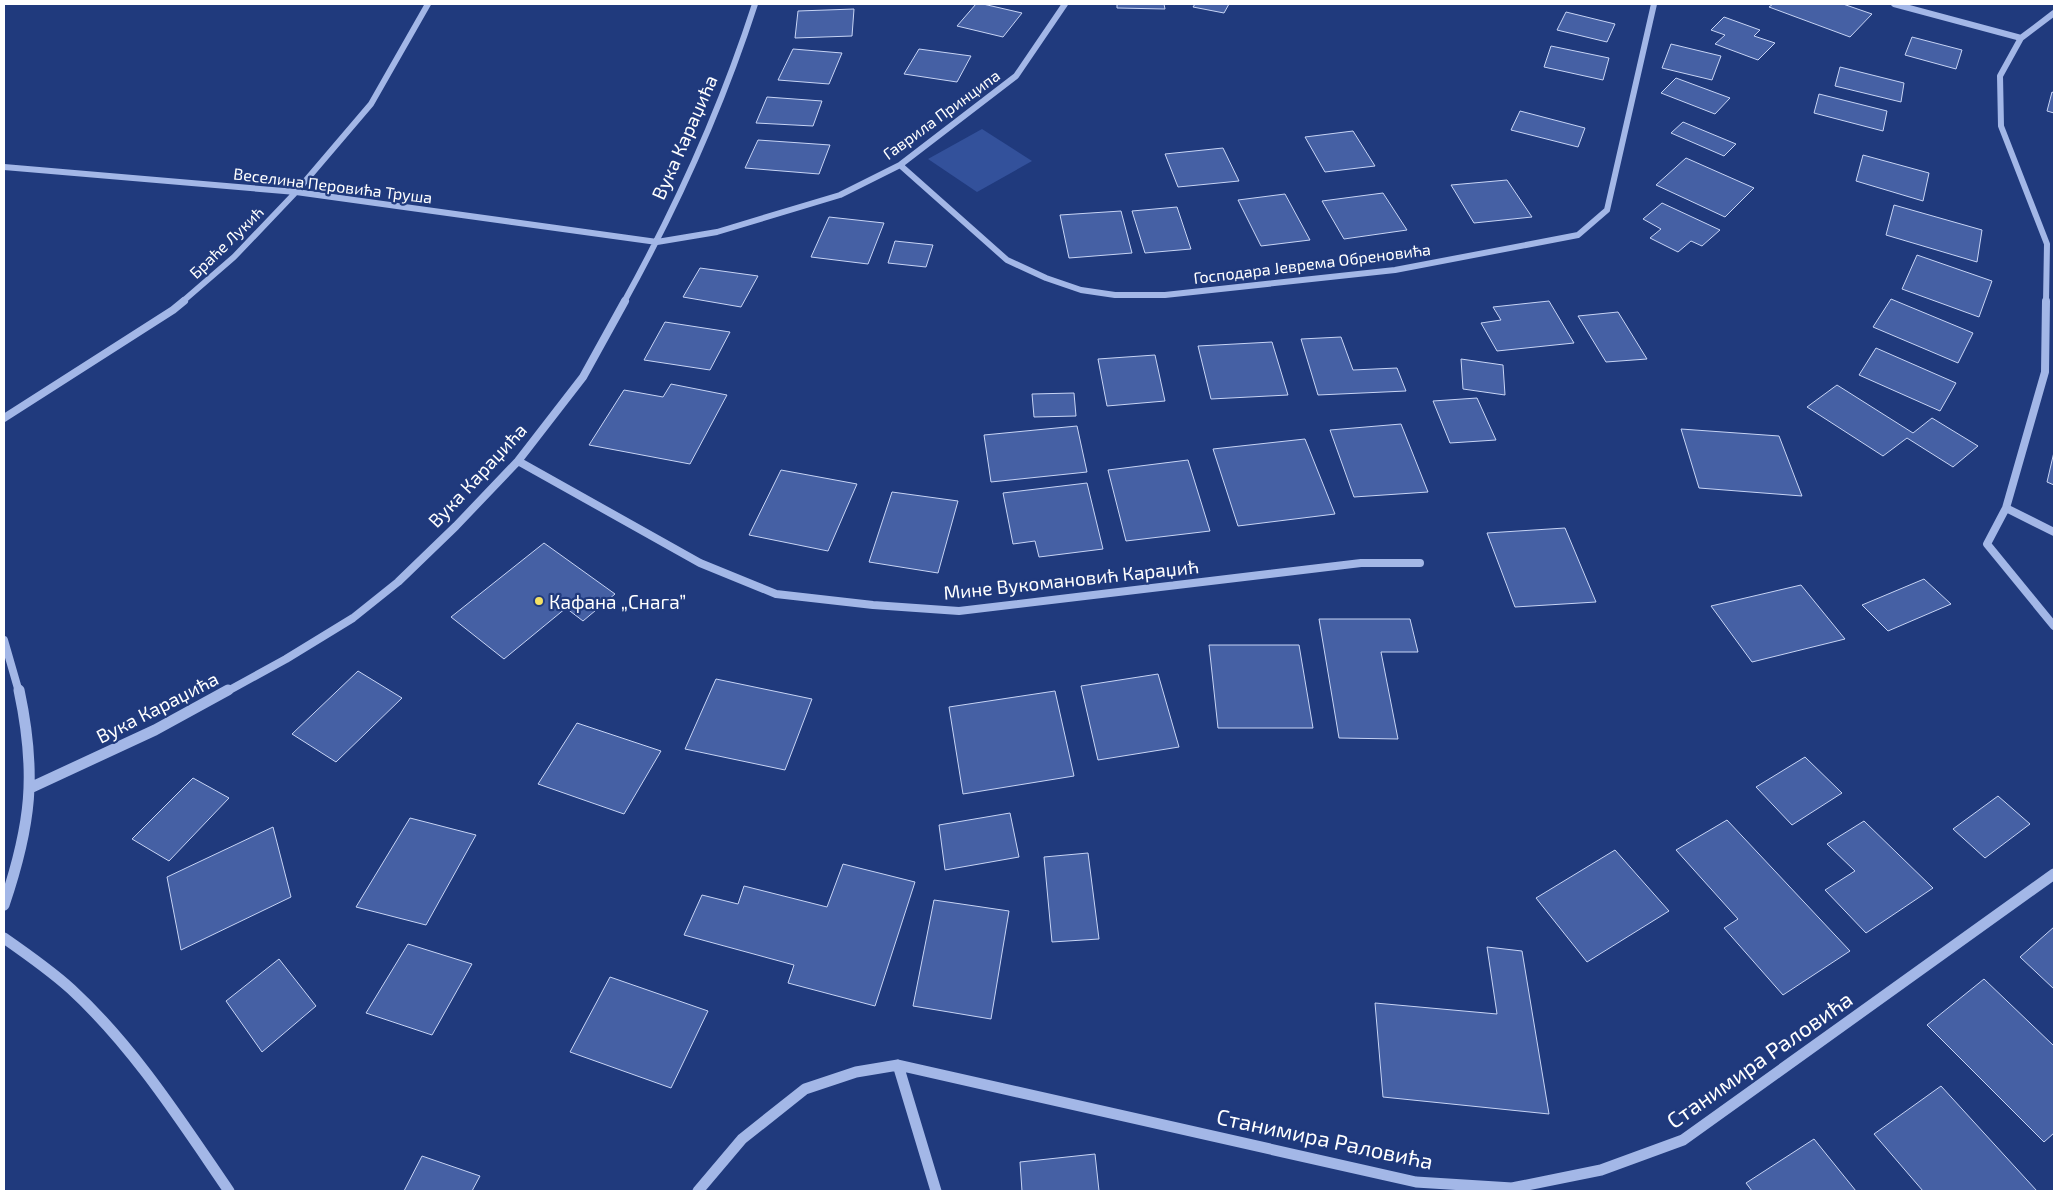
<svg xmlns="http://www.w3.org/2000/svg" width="2058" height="1195" viewBox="0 0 2058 1195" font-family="'Exo 2',sans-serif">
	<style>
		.green { fill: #33519b }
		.building { fill: #4560a4; stroke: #c7d4f5 }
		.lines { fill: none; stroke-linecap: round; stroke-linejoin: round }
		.minor-far2 { stroke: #a3b7e7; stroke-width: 6 }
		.minor-far1 { stroke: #a3b7e7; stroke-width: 8 }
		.minor { stroke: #a3b7e7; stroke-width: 11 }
		.poi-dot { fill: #f4e164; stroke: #203a7d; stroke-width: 2 }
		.labels { text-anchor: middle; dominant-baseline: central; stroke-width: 4.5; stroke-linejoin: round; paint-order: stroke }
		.far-street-label { font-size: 16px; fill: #fff; stroke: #203a7d }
		.street-label { font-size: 19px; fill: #fff; stroke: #203a7d }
		.poi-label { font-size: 19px; fill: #fff; stroke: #203a7d; text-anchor: start }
		.near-street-label { font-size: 22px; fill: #fff; stroke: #203a7d }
	</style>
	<rect width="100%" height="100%" fill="#203a7d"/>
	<path class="green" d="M982,129L1032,161L977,192L928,159Z"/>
	<path class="building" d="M976,4H983L1022,13L1003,37L957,26Z
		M1117,4H1164L1165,9L1117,8Z
		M1195,4H1229L1224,13L1193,7Z
		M1773,4H1843L1872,14L1850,37L1769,7Z
		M854,9L852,36L795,38L798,11Z
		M1566,12L1615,24L1607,42L1557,30Z
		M1724,17L1760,30L1754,36L1775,43L1758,60L1715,44L1725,35L1711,30Z
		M1912,37L1962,50L1956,69L1905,55Z
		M1671,44L1721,56L1712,80L1662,68Z
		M1551,46L1609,58L1603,80L1544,67Z
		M793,49L842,53L829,84L778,80Z
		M919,49L971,56L957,82L904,74Z
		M1840,67L1904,83L1901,102L1835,86Z
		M1676,78L1730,98L1715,114L1661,93Z
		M2052,92L2054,93V113L2047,111Z
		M1819,94L1887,111L1883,131L1814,113Z
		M767,97L822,101L813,126L756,123Z
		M1520,111L1585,128L1578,147L1511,130Z
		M1683,122L1736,144L1724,156L1671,133Z
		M1353,131L1375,166L1325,172L1305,137Z
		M758,140L830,145L819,174L745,168Z
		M1223,148L1239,181L1178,187L1165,154Z
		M1863,155L1929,173L1923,201L1856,181Z
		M1686,158L1754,188L1725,217L1656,185Z
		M1507,180L1532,217L1474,223L1451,185Z
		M1383,193L1407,230L1344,239L1322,201Z
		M1285,194L1310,240L1261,246L1238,200Z
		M1662,203L1720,230L1702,246L1691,241L1678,252L1650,238L1661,229L1643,219Z
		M1894,205L1982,230L1977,262L1886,235Z
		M1177,207L1191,249L1145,253L1132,211Z
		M1121,211L1132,253L1069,258L1060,215Z
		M829,217L884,223L868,264L811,257Z
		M895,241L933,245L926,267L888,263Z
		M1917,255L1992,281L1979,317L1902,289Z
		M700,268L758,276L741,307L683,297Z
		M1891,299L1973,333L1958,363L1873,327Z
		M1549,301L1574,343L1497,351L1481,323L1501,320L1493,307Z
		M1618,312L1647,359L1606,362L1578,316Z
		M665,322L730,332L710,370L644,360Z
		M1341,337L1353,370L1397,368L1406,391L1318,395L1301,339Z
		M1272,342L1288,395L1211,399L1198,346Z
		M1876,348L1956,383L1940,411L1859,375Z
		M1155,355L1165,401L1107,406L1098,359Z
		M1461,359L1503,365L1505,395L1463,389Z
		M671,384L727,395L690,464L589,445L624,390L663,397Z
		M1837,385L1913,433L1932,418L1978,446L1953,467L1907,438L1883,456L1807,407Z
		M1074,393L1076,416L1034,417L1032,394Z
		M1477,398L1496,440L1450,443L1433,401Z
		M1401,424L1428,492L1354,497L1330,430Z
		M1077,426L1087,472L991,482L984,435Z
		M1681,429L1779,436L1802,496L1699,488Z
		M1305,439L1335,514L1238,526L1213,449Z
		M2054,452V485L2047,482Z
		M1188,460L1210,531L1126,541L1108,470Z
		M781,470L857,484L828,551L749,535Z
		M1087,483L1103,549L1039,557L1035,541L1013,544L1003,493Z
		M892,492L958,501L938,573L869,562Z
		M1565,528L1596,602L1515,607L1487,533Z
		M544,543L615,594L583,621L566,608L504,659L451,617Z
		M1924,579L1951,604L1888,631L1862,605Z
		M1801,585L1845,639L1752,662L1711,606Z
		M1319,619H1410L1418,652H1381L1398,739L1339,738Z
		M1209,645H1299L1313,728H1218Z
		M358,671L402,698L336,762L292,734Z
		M1158,674L1179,747L1098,760L1081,686Z
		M716,679L812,699L785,770L685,749Z
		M1055,691L1074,776L963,794L949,707Z
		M577,723L661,751L624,814L538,784Z
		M1805,757L1842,793L1792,825L1756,787Z
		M193,778L229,798L169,861L132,839Z
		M1998,796L2030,824L1985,858L1953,829Z
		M1010,813L1019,857L945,870L939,825Z
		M410,818L476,835L426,925L356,907Z
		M1727,820L1850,951L1783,995L1724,928L1738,919L1676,850Z
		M1864,821L1933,888L1866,933L1825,890L1855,871L1827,844Z
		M273,827L291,897L181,950L167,877Z
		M1615,850L1669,911L1587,962L1536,898Z
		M1088,853L1099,939L1052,942L1044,857Z
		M843,864L915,882L875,1006L788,983L794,965L684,935L702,895L738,904L744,886L827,907Z
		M934,900L1009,911L991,1019L913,1006Z
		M2054,927V989L2020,957Z
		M408,944L472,964L432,1035L366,1013Z
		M1487,947L1522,951L1549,1114L1383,1097L1375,1003L1497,1014Z
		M279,959L316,1006L262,1052L226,1001Z
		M610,977L708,1011L671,1088L570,1052Z
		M1984,979L2054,1046V1133L2044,1142L1927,1025Z
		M1941,1086L2037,1191H1923L1874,1134Z
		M1814,1139L1856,1191H1752L1746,1183Z
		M1095,1154L1099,1191H1022L1020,1162Z
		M422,1156L480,1176L472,1191H404Z"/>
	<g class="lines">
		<path class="minor-far2" d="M1894,4L2021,38
			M900,165L1007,260L1046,278L1081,290L1115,295H1165L1395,270L1578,235L1607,210L1654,4
			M4,167L296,192L657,242L717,232L840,195L900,165L1016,76L1065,4
			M182,302L234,257L296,192L371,104L428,4
			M624,302C676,208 722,106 755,4
			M2046,302L2047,244L2001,126L2000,76L2021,38L2054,13"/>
		<path class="minor-far1" d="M2046,301L2045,372L2006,508L1987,544L2054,626
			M4,418L173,310L184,301
			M518,461L700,563L776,594L873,605L959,611L1361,563H1420
			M2006,508L2054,532
			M4,640L19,692
			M226,692L286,659L353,618L398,582L456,526L518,461L583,377L625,301"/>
		<path class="minor" d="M30,788L155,730L228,690
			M4,905C31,825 37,774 19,690
			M4,938C27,954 50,970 71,989C134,1047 181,1121 229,1191
			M898,1065L936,1191
			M698,1191L742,1139L805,1089L856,1072L898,1065L1416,1182L1512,1188L1601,1170L1683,1140L2054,874"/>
	</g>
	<circle class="poi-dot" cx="539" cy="601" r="5"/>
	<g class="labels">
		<g class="far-street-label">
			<text transform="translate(941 114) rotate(-36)">Гаврила Принципа</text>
			<text transform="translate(333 185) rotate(7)">Веселина Перовића Труша</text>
			<text transform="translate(226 242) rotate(-44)">Браће Лукић</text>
			<text transform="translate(1312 263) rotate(-7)">Господара Јеврема Обреновића</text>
		</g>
		<g class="street-label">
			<text transform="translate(684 137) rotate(-66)">Вука Караџића</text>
			<text transform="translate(477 475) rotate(-47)">Вука Караџића</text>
			<text transform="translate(1071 579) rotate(-6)">Мине Вукомановић Караџић</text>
			<text transform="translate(157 707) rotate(-27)">Вука Караџића</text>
		</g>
		<g class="poi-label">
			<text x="549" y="601">Кафана „Снага”</text>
		</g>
		<g class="near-street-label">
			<text transform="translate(1759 1059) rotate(-35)">Станимира Раловића</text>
			<text transform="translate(1325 1138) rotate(12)">Станимира Раловића</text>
		</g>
	</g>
	<rect width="2058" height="1195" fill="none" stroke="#ffffff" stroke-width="10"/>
</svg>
